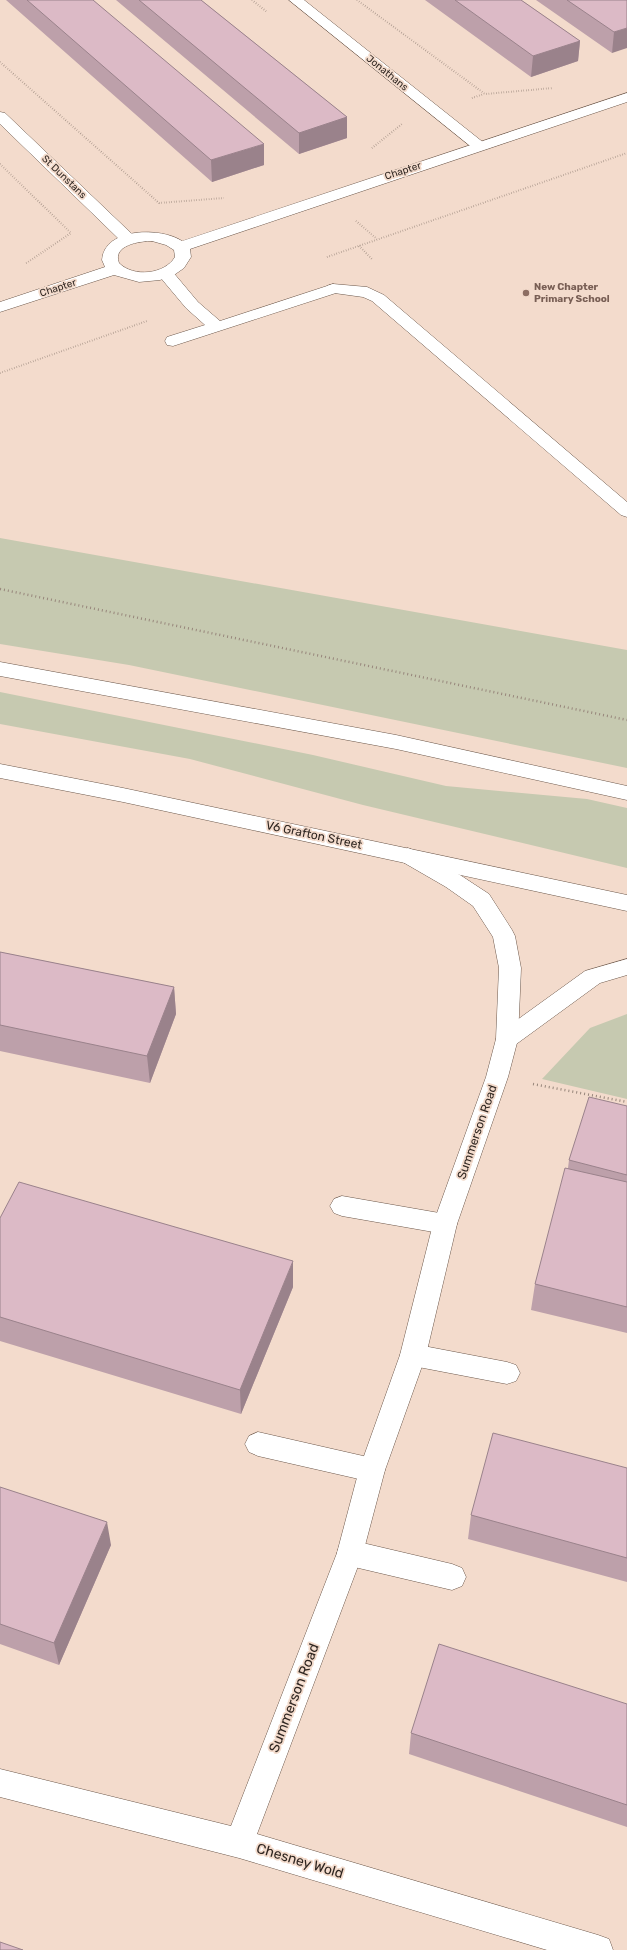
<svg xmlns="http://www.w3.org/2000/svg" width="627" height="1950" viewBox="0 0 627 1950" font-family="Rubik,sans-serif">
	<style>
		.green { fill: #c6c9b0 }
		.lines { fill: none; stroke-linecap: round; stroke-linejoin: round }
		.service-casing { stroke: #6d594c; stroke-width: 1 }
		.minor-casing { stroke: #6d594c; stroke-width: 1 }
		.tertiary-casing { stroke: #6d594c; stroke-width: 1 }
		.path-far1 { stroke: #97867b; stroke-width: 2; stroke-dasharray: 0.5 2; stroke-linecap: butt }
		.path { stroke: #97867b; stroke-width: 2.5; stroke-dasharray: 1 3; stroke-linecap: butt }
		.service { fill: #fff; fill-rule: evenodd }
		.minor { fill: #fff; fill-rule: evenodd }
		.tertiary { fill: #fff; fill-rule: evenodd }
		.wall { fill: #bda0aa }
		.shaded-wall { fill: #9a828b }
		.building { fill: #dcbac6; stroke: #9a828b }
		.education-dot { fill: #8d6e63; stroke: #f3dbcc; stroke-width: 1.5 }
		.labels { text-anchor: middle; dominant-baseline: central; stroke-width: 3.5; stroke-linejoin: round; paint-order: stroke }
		.far-street-label { font-size: 10px; fill: #2f2621; stroke: #f3dbcc }
		.far-education-label { font-size: 10px; font-weight: bold; fill: #785e54; stroke: #f3dbcc; text-anchor: start }
		.street-label { font-size: 12px; fill: #2f2621; stroke: #f3dbcc }
		.near-street-label { font-size: 14px; fill: #2f2621; stroke: #f3dbcc }
	</style>
	<rect width="100%" height="100%" fill="#f3dbcc"/>
	<path class="green" d="M0,538L627,650V768L129,665L0,644Z
		M0,692L313,755L446,786L587,799L627,808V868L363,805L190,759L0,724Z
		M627,1014V1099L542,1079L590,1028Z"/>
	<g class="lines">
		<defs>
			<path id="service" d="M333,284L367,287L384,295L627,502V517L621,515L372,301L363,297L327,292L325,289L327,286Z
				M342,1196L445,1214L454,1217L457,1224L454,1231L445,1234L342,1216L334,1213L330,1206L334,1199Z
				M413,1344L507,1362L516,1365L520,1373L516,1381L507,1384L413,1366L404,1363L400,1355L404,1347Z
				M258,1432L372,1458L381,1462L385,1470L381,1478L372,1482L258,1456L249,1452L245,1444L249,1436Z
				M350,1540L452,1564L462,1568L466,1577L462,1586L452,1590L350,1566L340,1562L337,1553L340,1544Z"/>
			<path id="minor" d="M289,0H304L484,143L486,146L484,149H474Z
				M0,112L5,113L134,236L136,239L134,242L128,244L122,242L0,124Z
				M166,269L172,271L198,302L220,321L327,286L333,284L339,286L341,289L339,292L173,346L167,345L165,341L167,337L205,325L186,308L160,277L158,274L160,271Z
				M408,848L415,851L460,875L489,894L512,930L515,936L521,968L518,1039L508,1077L457,1224L426,1355L385,1470L363,1553L257,1834L598,1935L609,1939L613,1950H547L239,1858L0,1797V1769L231,1826L337,1553L359,1470L400,1355L433,1224L486,1077L496,1039L499,968L493,937L473,906L446,887L401,861L398,856L401,851Z"/>
			<path id="tertiary" d="M627,93V102L190,249L191,257L184,268L174,275L160,280L139,282L114,275L0,312V302L105,267L102,260C104,227 162,227 182,241ZM152,241L166,245L174,250L175,257C165,274 134,278 119,263C112,245 140,241 152,241Z
				M0,662L396,735L627,786V800L396,749L0,676Z
				M0,764L123,788L627,895V911L123,802L0,778Z
				M627,959V975L600,983L515,1045L507,1048L499,1045L496,1039L499,1033L585,971Z"/>
		</defs>
		<use href="#service" class="service-casing"/>
		<use href="#minor" class="minor-casing"/>
		<use href="#tertiary" class="tertiary-casing"/>
		<path class="path-far1" d="M252,0L267,12
			M357,0L485,94L553,88
			M0,62L159,203L224,198
			M472,98L484,94
			M372,148L402,124
			M0,164L71,233L25,264
			M356,221L377,239
			M359,246L373,260
			M327,257L627,153
			M0,373L147,321"/>
		<path class="path" d="M0,589L627,720
			M533,1084L627,1102"/>
		<use href="#service" class="service"/>
		<use href="#minor" class="minor"/>
		<use href="#tertiary" class="tertiary"/>
	</g>
	<path class="wall" d="M6,0H93L264,165L212,182Z
		M116,0H201L347,117V138L299,154Z
		M425,0H521L580,41L578,61L531,77Z
		M536,0H627L612,53Z
		M0,952L174,987L176,1014L150,1083L0,1051Z
		M627,1106V1333L531,1310L535,1284L568,1168L569,1160Z
		M0,1218L293,1287L241,1414L0,1341Z
		M627,1468V1582L468,1539L471,1515Z
		M0,1487L111,1545L59,1665L0,1644Z
		M627,1704V1827L409,1754L411,1733Z"/>
	<path class="shaded-wall" d="M627,28V48L612,53L614,32Z
		M580,41L578,61L531,77L533,56Z
		M347,117V138L299,154V133Z
		M264,144V165L212,182L211,160Z
		M174,987L176,1014L150,1083L147,1056Z
		M293,1261V1287L241,1414L240,1390Z
		M107,1522L111,1545L59,1665L54,1643Z"/>
	<path class="building" d="M27,0H93L264,144L211,160Z
		M139,0H201L347,117L299,133Z
		M455,0H521L580,41L533,56Z
		M567,0H627V28L614,32Z
		M0,952L174,987L147,1056L0,1025Z
		M589,1097L627,1106V1175L569,1160Z
		M565,1168L627,1182V1307L535,1284Z
		M19,1182L293,1261L240,1390L0,1317V1218Z
		M493,1433L627,1468V1558L471,1515Z
		M0,1487L107,1522L54,1643L0,1624Z
		M439,1644L627,1704V1805L411,1733Z
		M0,1942L23,1950H0Z"/>
	<circle class="education-dot" cx="526" cy="293" r="4"/>
	<g class="labels">
		<g class="far-street-label">
			<text transform="translate(387 73) rotate(39)">Jonathans</text>
			<text transform="translate(403 171) rotate(-18)">Chapter</text>
			<text transform="translate(64 177) rotate(44)">St Dunstans</text>
			<text transform="translate(58 288) rotate(-18)">Chapter</text>
		</g>
		<g class="far-education-label">
			<text x="534" y="287">New Chapter<tspan x="534" dy="12">Primary School</tspan></text>
		</g>
		<g class="street-label">
			<text transform="translate(314 835) rotate(12)">V6 Grafton Street</text>
			<text transform="translate(477 1132) rotate(-71)">Summerson Road</text>
		</g>
		<g class="near-street-label">
			<text transform="translate(294 1698) rotate(-69)">Summerson Road</text>
			<text transform="translate(300 1861) rotate(17)">Chesney Wold</text>
		</g>
	</g>
</svg>
